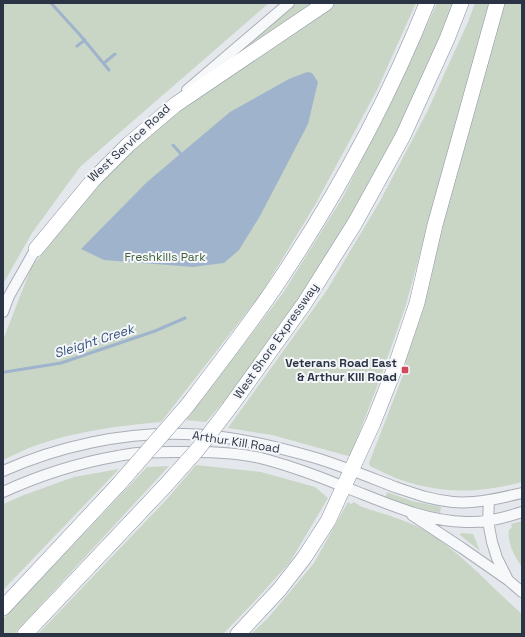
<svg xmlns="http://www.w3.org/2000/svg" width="525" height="637" viewBox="0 0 525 637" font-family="'Space Grotesk',sans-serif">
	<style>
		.green { fill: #c9d6c5 }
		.water { fill: #9fb4cc }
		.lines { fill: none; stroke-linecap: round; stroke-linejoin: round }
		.stream { stroke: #9fb4cc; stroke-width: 3 }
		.minor-casing { stroke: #a9aeb7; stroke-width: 12 }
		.highway-casing { stroke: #8b94a3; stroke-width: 16 }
		.minor { stroke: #f7f8fa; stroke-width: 10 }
		.highway { stroke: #fff; stroke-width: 15 }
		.highway-bridge-casing { stroke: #8b94a3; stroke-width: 16; stroke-linecap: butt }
		.highway-bridge { stroke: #fff; stroke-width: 15 }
		.poi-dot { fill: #d1495b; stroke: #f4f6f9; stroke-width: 1.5 }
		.labels { text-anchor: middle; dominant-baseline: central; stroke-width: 4; stroke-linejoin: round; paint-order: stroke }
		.street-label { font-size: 12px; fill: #2b3445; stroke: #f4f6f9 }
		.park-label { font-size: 12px; fill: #3f6138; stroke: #f4f6f9 }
		.poi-label { font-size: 12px; font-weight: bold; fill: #2b3445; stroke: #f4f6f9; text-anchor: end }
		.water-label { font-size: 13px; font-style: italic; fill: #34527a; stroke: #f4f6f9 }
	</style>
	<rect width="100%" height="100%" fill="#e4e7ec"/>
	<path class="green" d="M3,3H269L80,167L32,233L3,284Z
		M296,3H316L250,47L247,44Z
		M332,3H416L377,90L315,205L261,294L161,422C119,426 76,431 37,445C25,449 14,455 3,460V340L31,268L93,188L152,133L230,73Z
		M437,3H454L415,97L356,208L296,306L226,399L206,422L186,420L283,293L343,197L397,90Z
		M475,3H489L405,308L381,376L351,455L348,456L272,435L228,428L327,290L380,201L427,112L468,22Z
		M502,3H522V482C482,493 444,494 404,481C392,477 381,471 370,466L369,463L407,365L404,362L448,193Z
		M196,465L261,472L315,487L328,498L290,562L254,602L223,634H38L167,499Z
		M169,466L14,634H3V619L147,467Z
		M119,469L3,590V504L24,495L74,477Z
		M387,492L412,501L441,507L440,513L412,507L385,498Z
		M348,502L351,504L354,502L360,506C379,513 407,520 424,530C461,552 490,586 522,614V634H251L268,618L314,563Z
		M522,521V567C515,557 507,543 509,530L512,527L511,524Z
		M462,533L473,534L480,551L460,535V534Z"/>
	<path class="water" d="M307,72L312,73L318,82L308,124L260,216L239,250L224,263L193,267L104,260L81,249L147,182L230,112L289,79Z"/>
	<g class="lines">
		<path class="stream" d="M51,3L80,35L109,70
			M77,46L85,40
			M104,63L115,54
			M173,145L181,154
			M5,372L61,363L155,331L185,318"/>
		<defs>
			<path id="minor" d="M187,90L289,3
				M3,312L9,296L39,243
				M3,471C59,446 124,432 185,434C229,435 274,446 316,458C342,466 369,477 395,487C416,494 431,500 453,502C475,504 501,498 522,493
				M3,492C40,475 78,463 118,456C142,451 169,452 193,452C218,452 244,453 268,460C293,467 318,476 342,486C382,501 422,521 466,522C485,523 504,518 522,512
				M489,500L488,521L492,542L497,558L508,580L522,592
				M412,515L462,548L508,580"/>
			<path id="highway" d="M36,249L94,179L129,144L175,105L326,3
				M187,406C217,367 247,328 275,287C335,198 387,103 427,3
				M230,407L304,304L355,223L403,136L447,39L461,3
				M3,608L118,485
				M25,634L165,486
				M238,634L279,590L304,558L328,521L373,423L396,365L417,303L435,225L497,3"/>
		</defs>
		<use href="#minor" class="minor-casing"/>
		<use href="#highway" class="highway-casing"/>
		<use href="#minor" class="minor"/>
		<use href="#highway" class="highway"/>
		<defs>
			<path id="highway-bridge" d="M118,485L187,406
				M165,486L198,449L230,407"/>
		</defs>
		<use href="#highway-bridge" class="highway-bridge-casing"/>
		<use href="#highway-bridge" class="highway-bridge"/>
	</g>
	<rect class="poi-dot" x="401" y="366" width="8" height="8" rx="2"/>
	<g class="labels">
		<g class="street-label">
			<text transform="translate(129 143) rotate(-43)">West Service Road</text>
			<text transform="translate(276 341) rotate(-55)">West Shore Expressway</text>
			<text transform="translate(236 442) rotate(9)">Arthur Kill Road</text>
		</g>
		<g class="park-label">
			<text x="165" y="257">Freshkills Park</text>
		</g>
		<g class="poi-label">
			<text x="397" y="363">Veterans Road East<tspan x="397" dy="14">&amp; Arthur Kill Road</tspan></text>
		</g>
		<g class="water-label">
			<text transform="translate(94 341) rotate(-18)">Sleight Creek</text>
		</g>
	</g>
	<rect width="525" height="637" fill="none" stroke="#2b3445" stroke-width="8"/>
</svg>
